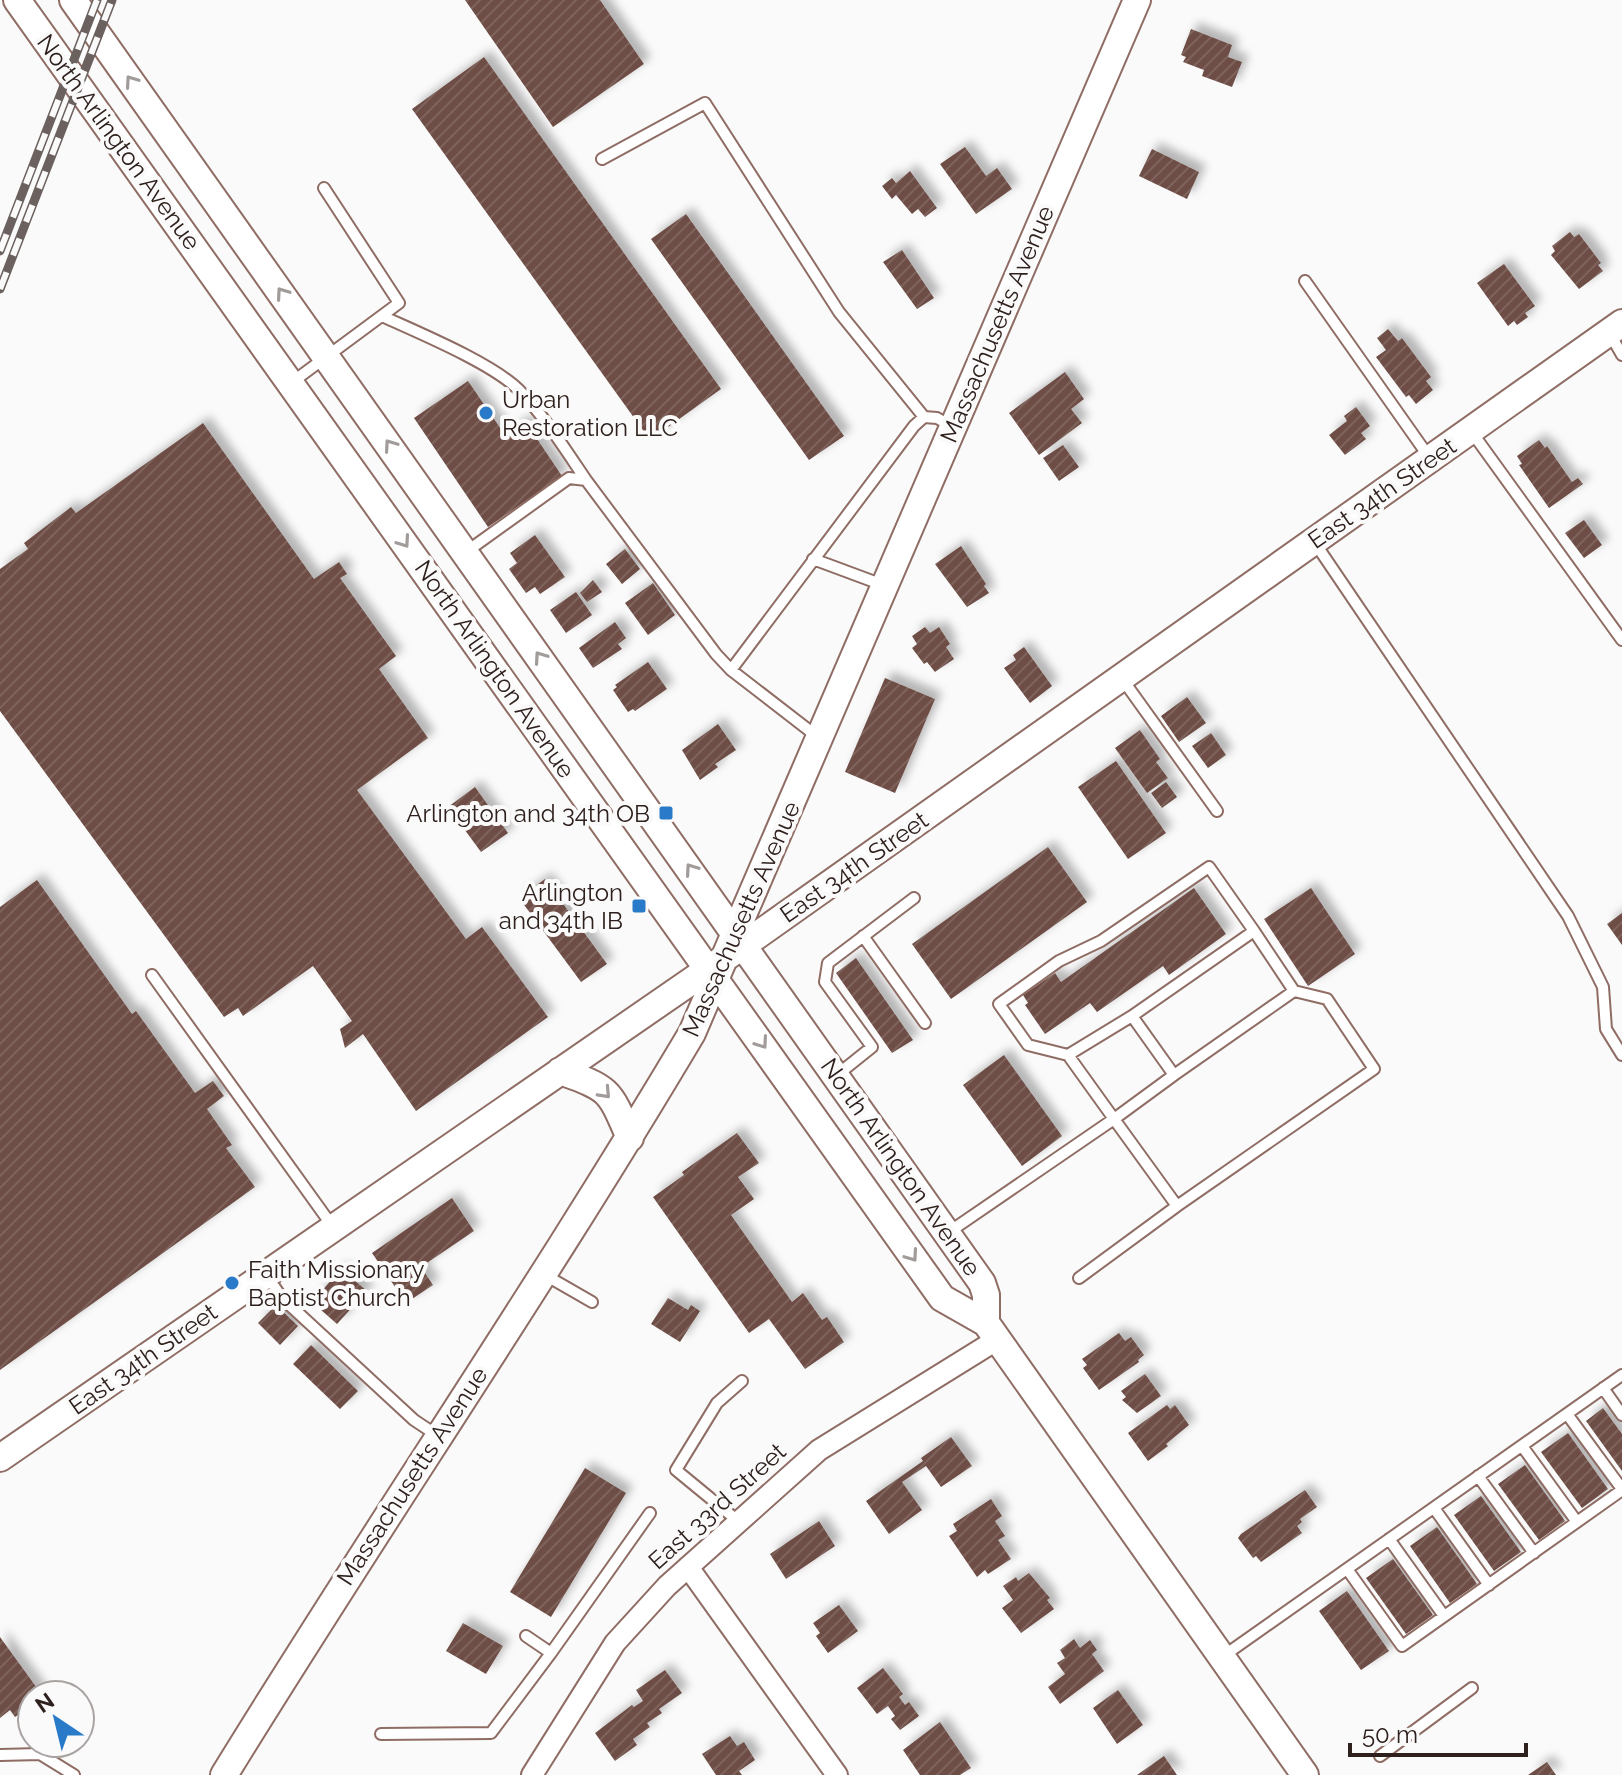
<svg xmlns="http://www.w3.org/2000/svg" width="1622" height="1775" viewBox="0 0 1622 1775" font-family="Raleway,sans-serif">
	<style>
		.building { fill: url(#building-hatch); filter: url(#shadow) }
		.lines { fill: none; stroke-linecap: round; stroke-linejoin: round }
		.service-casing { stroke: #8f6d64; stroke-width: 14 }
		.minor-casing { stroke: #8f6d64; stroke-width: 24 }
		.secondary-casing { stroke: #8f6d64; stroke-width: 30 }
		.service { stroke: #fff; stroke-width: 10 }
		.minor { stroke: #fff; stroke-width: 20 }
		.secondary { stroke: #fff; stroke-width: 26 }
		.rail-casing { stroke: #6b615e; stroke-width: 9 }
		.rail { stroke: #fafafa; stroke-width: 6; stroke-dasharray: 18; stroke-linecap: butt }
		.oneway { stroke: #a19b99 }
		.poi-dot { fill: #297ac9; stroke: #fafafa; stroke-width: 3 }
		.labels { text-anchor: middle; dominant-baseline: central; stroke-width: 8; stroke-linejoin: round; paint-order: stroke }
		.street-label { font-size: 24px; fill: #2e201c; stroke: #fafafa }
		.poi-label { font-size: 24px; fill: #2e201c; stroke: #fafafa; text-anchor: start }
	</style>
	<defs>
		<pattern id="building-hatch" width="6" height="6" patternUnits="userSpaceOnUse" patternTransform="scale(2)"><rect width="6" height="6" fill="#6d4d45"/><path d="M-1 1l2-2M0 6l6-6M5 7l2-2" fill="none" stroke="#7e635d"/></pattern>
		<filter id="shadow"><feDropShadow dx="7" dy="-7" stdDeviation="4" flood-color="#0004"/></filter>
	</defs>
	<rect width="100%" height="100%" fill="#fafafa"/>
	<path class="building" d="M465,0H600L644,64L553,127Z
		M1191,29L1232,45L1228,57L1242,62L1232,87L1202,76L1204,70L1183,62L1186,57L1181,55Z
		M484,57L721,389L650,440L412,109Z
		M965,147L986,176L997,168L1012,189L976,214L940,164Z
		M1152,149L1199,172L1187,199L1139,176Z
		M910,171L937,208L925,217L918,209L912,214L896,195L892,199L882,186L892,178L896,183Z
		M686,214L844,436L809,460L651,239Z
		M1570,232L1574,237L1579,234L1601,263L1598,265L1603,271L1579,289L1551,255L1555,251L1552,246Z
		M902,250L934,298L917,309L883,262Z
		M1504,264L1535,306L1525,313L1528,317L1517,325L1514,321L1508,326L1477,283Z
		M1388,329L1398,341L1402,338L1431,377L1426,381L1433,390L1416,404L1409,395L1406,397L1376,357L1386,350L1377,338Z
		M1065,372L1084,399L1071,409L1082,423L1039,455L1009,413Z
		M468,381L505,435L525,421L562,476L488,527L414,418Z
		M1356,407L1370,426L1361,433L1366,439L1345,455L1329,435L1347,421L1344,416Z
		M203,423L314,579L339,562L347,574L340,578L396,656L379,669L428,738L357,790L466,939L482,927L548,1017L416,1111L363,1034L345,1048L340,1029L352,1021L313,966L243,1016L238,1008L224,1017L0,711V569L28,549L24,543L71,507L76,513Z
		M1539,440L1545,448L1547,446L1572,482L1578,478L1583,484L1549,508L1519,465L1522,464L1517,456Z
		M1063,445L1079,467L1059,481L1043,458Z
		M1584,520L1602,545L1584,558L1565,533Z
		M535,535L565,577L540,594L535,587L526,593L509,569L517,563L510,553Z
		M961,546L986,584L984,586L989,593L967,607L935,564Z
		M625,549L640,569L622,584L606,564Z
		M593,580L602,592L587,602L580,593Z
		M653,583L675,615L648,635L625,603Z
		M576,592L592,615L566,633L550,610Z
		M615,622L626,638L618,644L622,649L593,668L579,648Z
		M925,627L930,633L939,627L950,644L946,647L954,659L935,672L927,662L924,664L912,648L917,644L912,636Z
		M1024,647L1052,686L1030,703L1004,668L1016,660L1013,655Z
		M648,662L667,689L635,711L633,709L628,712L613,690L617,687L615,685Z
		M885,678L935,699L895,793L845,772Z
		M1187,697L1206,723L1179,742L1161,716Z
		M718,724L736,750L715,764L718,767L700,780L682,750Z
		M1140,730L1160,759L1156,762L1168,778L1147,793L1115,748Z
		M1211,733L1226,755L1208,768L1192,746Z
		M1116,761L1166,833L1128,859L1078,787Z
		M1166,782L1177,797L1162,808L1151,793Z
		M475,787L508,833L481,852L448,807Z
		M1048,847L1087,902L951,999L912,944Z
		M545,879L607,964L581,982L519,898Z
		M37,880L132,1014L136,1011L195,1093L213,1081L224,1096L207,1109L232,1145L226,1148L255,1187L0,1370V907Z
		M1194,888L1226,934L1169,975L1163,966L1097,1012L1090,1003L1045,1034L1025,1005L1028,1003L1023,995L1055,973L1061,982Z
		M1311,888L1355,954L1308,986L1264,919Z
		M1622,913V945L1607,924Z
		M856,958L913,1040L892,1053L836,973Z
		M1004,1055L1062,1136L1022,1166L963,1085Z
		M737,1133L759,1163L738,1177L754,1199L731,1215L792,1302L803,1293L822,1320L827,1317L844,1342L805,1369L769,1319L749,1333L653,1197L684,1175L682,1172Z
		M452,1198L474,1231L421,1267L433,1285L406,1303L372,1253Z
		M341,1269L367,1291L337,1324L312,1302Z
		M668,1298L688,1310L691,1305L700,1311L680,1342L651,1324Z
		M276,1305L298,1326L280,1345L258,1323Z
		M1119,1333L1125,1341L1131,1337L1144,1355L1138,1360L1139,1362L1099,1390L1083,1368L1087,1365L1082,1359Z
		M311,1345L358,1391L340,1409L293,1364Z
		M1145,1374L1161,1396L1137,1413L1122,1400L1126,1397L1121,1391Z
		M1167,1405L1170,1409L1175,1405L1189,1425L1166,1444L1168,1446L1148,1461L1128,1433Z
		M1603,1408L1622,1434V1471L1586,1421Z
		M1568,1433L1608,1489L1582,1508L1541,1452Z
		M951,1437L972,1466L941,1487L926,1466L902,1482L922,1510L889,1534L866,1501L923,1461L921,1458Z
		M1525,1465L1565,1521L1539,1540L1498,1484Z
		M585,1468L626,1493L551,1617L510,1592Z
		M1305,1490L1317,1507L1300,1519L1302,1522L1297,1526L1302,1533L1261,1562L1256,1556L1253,1558L1238,1538L1241,1534Z
		M1481,1496L1521,1552L1494,1571L1454,1515Z
		M991,1499L1002,1516L995,1521L1005,1536L998,1540L1011,1559L988,1574L985,1570L977,1577L949,1536L957,1531L953,1524Z
		M819,1521L835,1546L786,1579L770,1554Z
		M1437,1527L1477,1584L1450,1603L1410,1546Z
		M1393,1559L1433,1615L1406,1634L1366,1578Z
		M1029,1573L1050,1598L1047,1600L1054,1609L1021,1633L1002,1608L1013,1600L1003,1586L1016,1577L1018,1581Z
		M1347,1591L1389,1651L1361,1670L1319,1611Z
		M839,1605L858,1631L828,1653L816,1636L820,1633L813,1623Z
		M463,1623L503,1646L486,1674L446,1651Z
		M0,1637L42,1695H32V1705L15,1717L10,1710L0,1718Z
		M1074,1639L1080,1648L1090,1640L1097,1650L1092,1654L1104,1671L1060,1704L1048,1687L1065,1674L1057,1663L1065,1658L1060,1650Z
		M883,1668L903,1694L899,1697L905,1705L909,1702L919,1716L900,1730L891,1719L895,1716L888,1706L877,1714L857,1688Z
		M665,1670L682,1693L659,1709L662,1713L647,1723L650,1727L633,1739L637,1745L615,1761L595,1733L632,1705L634,1707L643,1701L636,1690Z
		M1118,1690L1143,1725L1117,1744L1093,1708Z
		M940,1722L971,1768L960,1775H920L903,1750Z
		M730,1736L737,1746L744,1742L755,1760L739,1771L742,1775H716L702,1754Z
		M1164,1756L1177,1775H1137Z
		M1547,1762L1556,1775H1528Z"/>
	<g class="lines">
		<defs>
			<path id="service" d="M602,159L705,103L839,312L924,417
				M1305,281L1429,457
				M382,316C419,333 492,363 519,390C545,417 565,449 586,480
				M1610,334L1622,355
				M291,383L399,303L324,188
				M1471,431L1622,640
				M1315,543L1568,916L1603,987L1606,1029L1622,1055
				M466,552L569,478L586,480L716,654L731,670L819,738
				M813,559L883,585
				M731,670L914,426L924,417L937,418L953,427
				M1123,680L1217,811
				M863,936L925,1023
				M152,975L333,1227
				M1132,1016L1254,931L1294,991
				M1068,1055L1028,1045L999,1004L1059,961L1101,941L1209,867L1254,931
				M837,1075L872,1047L825,982L828,963L914,898
				M1174,1075L1294,991L1327,999L1374,1069L1177,1206
				M949,1232L1114,1119L1068,1055L1132,1016L1174,1075L1114,1119L1177,1206L1079,1278
				M545,1275L592,1302
				M267,1276L282,1298L414,1420L438,1436
				M1603,1388L1622,1415
				M1567,1414L1622,1489
				M1522,1446L1577,1522
				M1478,1476L1534,1553
				M1434,1508L1489,1585
				M738,1521L676,1470L717,1403L742,1381
				M1389,1539L1444,1616
				M1347,1569L1402,1646L1622,1490
				M526,1636L551,1653L650,1513
				M1222,1657L1622,1375
				M381,1734L491,1733L551,1653
				M0,1755L40,1754L74,1775
				M1380,1756L1472,1688"/>
			<path id="minor" d="M688,1567L837,1775
				M532,1775L615,1643L667,1586L819,1450L998,1339"/>
			<path id="secondary" d="M17,0L942,1298L986,1323L1305,1775
				M73,0L982,1283L986,1295V1323
				M560,1071C610,1089 609,1089 630,1138
				M0,1458L745,944L1622,323
				M224,1775C377,1526 543,1284 692,1033L1137,0"/>
		</defs>
		<use href="#service" class="service-casing"/>
		<use href="#minor" class="minor-casing"/>
		<use href="#secondary" class="secondary-casing"/>
		<use href="#service" class="service"/>
		<use href="#minor" class="minor"/>
		<use href="#secondary" class="secondary"/>
		<defs>
			<path id="rail" d="M0,251L97,0
				M0,289L112,0"/>
		</defs>
		<use href="#rail" class="rail-casing"/>
		<use href="#rail" class="rail"/>
	</g>
	<defs><path id="oneway-chevron" d="M-2-3.5L2.5 0L-2 3.5" fill="none" stroke-width="1.6" stroke-linecap="round" stroke-linejoin="round" transform="scale(2)"/></defs>
	<g class="oneway">
		<use href="#oneway-chevron" transform="translate(131 81) rotate(-125)"/>
		<use href="#oneway-chevron" transform="translate(282 293) rotate(-125)"/>
		<use href="#oneway-chevron" transform="translate(390 445) rotate(-125)"/>
		<use href="#oneway-chevron" transform="translate(404 542) rotate(55)"/>
		<use href="#oneway-chevron" transform="translate(540 657) rotate(-125)"/>
		<use href="#oneway-chevron" transform="translate(691 869) rotate(-125)"/>
		<use href="#oneway-chevron" transform="translate(762 1043) rotate(55)"/>
		<use href="#oneway-chevron" transform="translate(605 1093) rotate(47)"/>
		<use href="#oneway-chevron" transform="translate(912 1256) rotate(55)"/>
	</g>
	<g class="poi-dot">
		<circle cx="486" cy="413" r="8"/>
		<rect x="658" y="805" width="16" height="16" rx="4"/>
		<rect x="631" y="898" width="16" height="16" rx="4"/>
		<circle cx="232" cy="1283" r="8"/>
	</g>
	<g class="labels">
		<g class="street-label">
			<text transform="translate(119 142) rotate(54)">North Arlington Avenue</text>
			<text transform="translate(997 324) rotate(-67)">Massachusetts Avenue</text>
			<text transform="translate(1382 493) rotate(-35)">East 34th Street</text>
			<text transform="translate(495 669) rotate(55)">North Arlington Avenue</text>
			<text transform="translate(854 867) rotate(-35)">East 34th Street</text>
			<text transform="translate(741 919) rotate(-66)">Massachusetts Avenue</text>
			<text transform="translate(901 1167) rotate(55)">North Arlington Avenue</text>
			<text transform="translate(143 1359) rotate(-35)">East 34th Street</text>
			<text transform="translate(412 1476) rotate(-57)">Massachusetts Avenue</text>
			<text transform="translate(717 1506) rotate(-42)">East 33rd Street</text>
		</g>
		<g class="poi-label">
			<text x="502" y="399">Urban<tspan x="502" dy="28">Restoration LLC</tspan></text>
			<text x="650" y="813" text-anchor="end">Arlington and 34th OB</text>
			<text x="623" y="892" text-anchor="end">Arlington<tspan x="623" dy="28">and 34th IB</tspan></text>
			<text x="248" y="1269">Faith Missionary<tspan x="248" dy="28">Baptist Church</tspan></text>
		</g>
	</g>
	<g transform="translate(56 1719) rotate(325)"><circle r="38" fill="#fafafa" stroke="#a8a3a1" stroke-width="2"/>
	<path d="M0-6L14 30L0 20L-14 30Z" fill="#297ac9"/>
	<text y="-12" font-size="22" font-weight="bold" text-anchor="middle" fill="#2e201c">N</text>
	</g>
	<path d="M1350 1743v12h176v-12" fill="none" stroke="#2e201c" stroke-width="4"/>
	<text x="1362" y="1743" font-size="24" fill="#2e201c" stroke="#fafafa" stroke-width="6" paint-order="stroke">50 m</text>
</svg>
